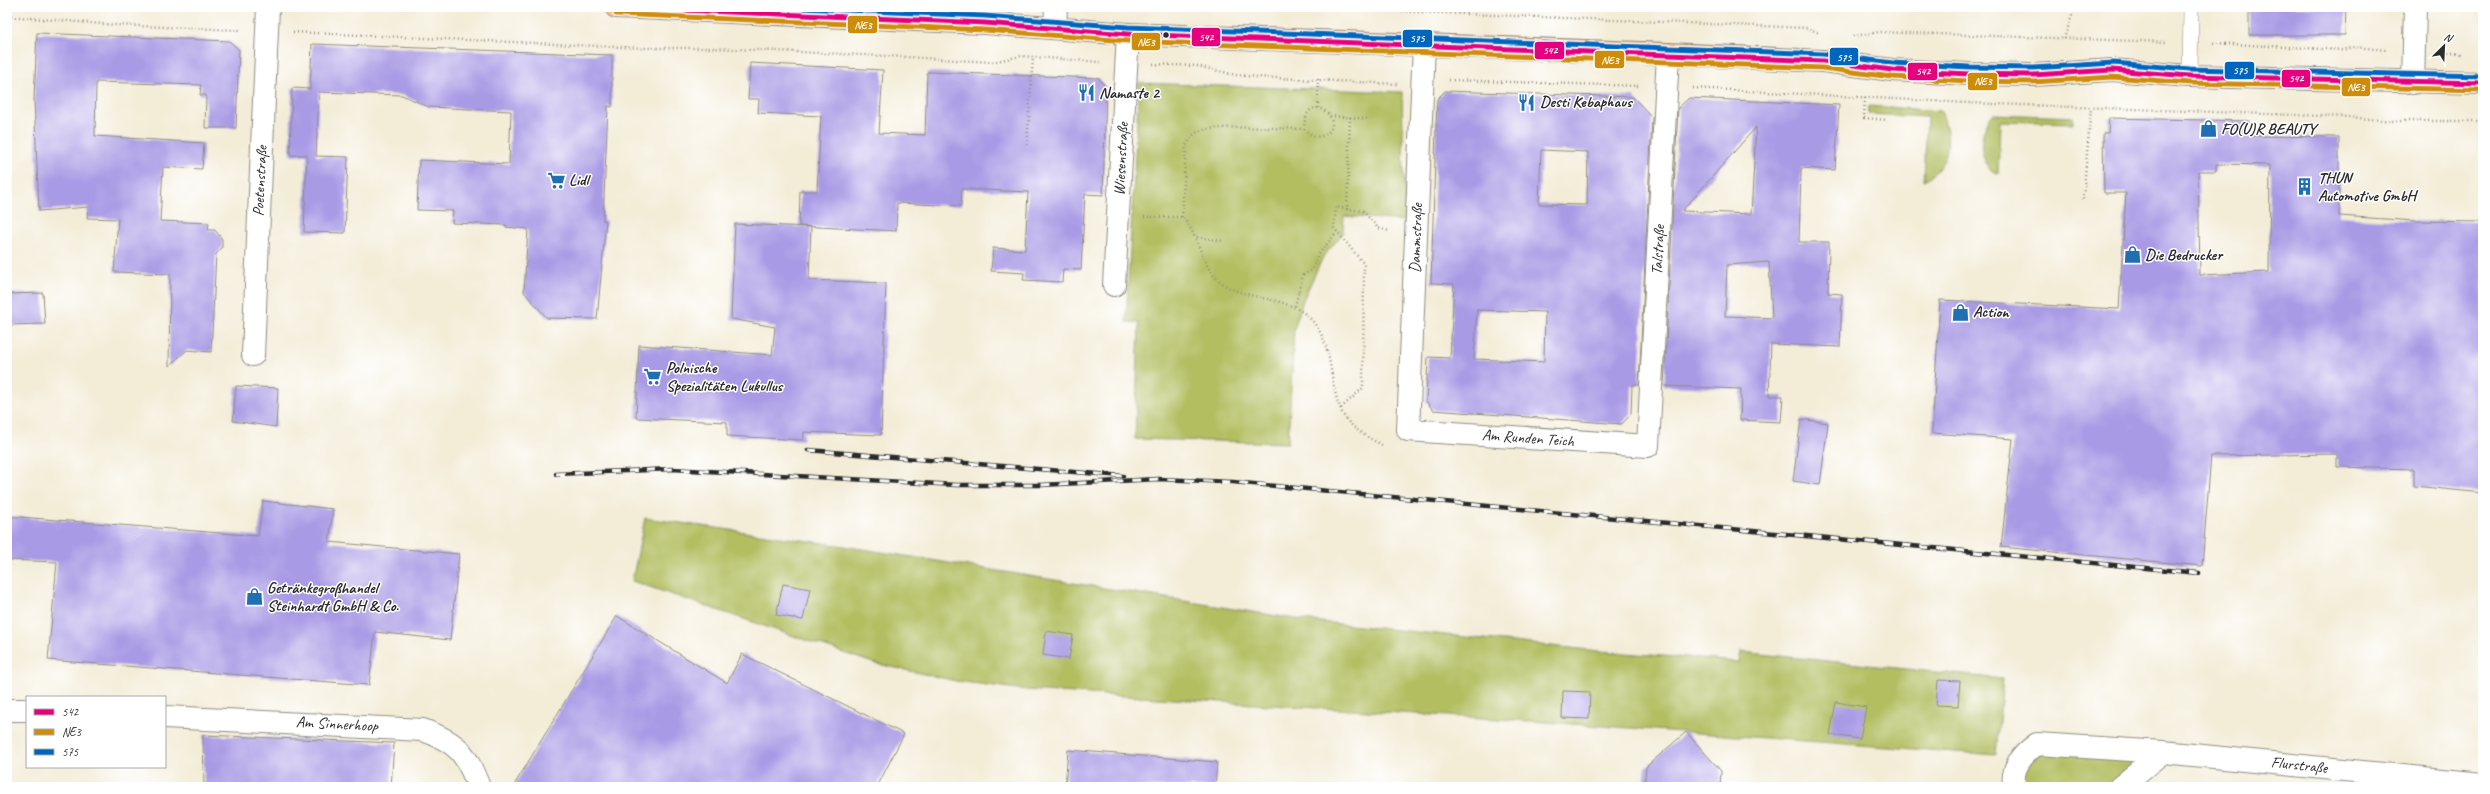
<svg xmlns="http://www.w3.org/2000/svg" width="2490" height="794" viewBox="0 0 2490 794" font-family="Caveat,sans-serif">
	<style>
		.green { fill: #b2be60; stroke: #6e7446 }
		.building { fill: #a99ae5; fill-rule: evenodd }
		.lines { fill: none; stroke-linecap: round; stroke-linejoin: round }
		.lane-casing { stroke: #8f8c81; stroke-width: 16 }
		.street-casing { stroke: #8f8c81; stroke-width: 24 }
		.primary-casing { stroke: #8f8c81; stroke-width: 24 }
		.path { stroke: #8f8c81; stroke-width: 2.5; stroke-dasharray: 1 3; stroke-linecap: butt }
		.lane { stroke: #fff; stroke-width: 15 }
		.street { stroke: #fff; stroke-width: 22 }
		.primary { stroke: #fbbb8d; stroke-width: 22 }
		.rail-casing { stroke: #2b2b2b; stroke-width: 4.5 }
		.rail { stroke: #fff; stroke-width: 3; stroke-dasharray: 9; stroke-linecap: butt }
		.bus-1-casing { stroke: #fff; stroke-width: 8 }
		.bus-2-casing { stroke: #fff; stroke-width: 8 }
		.bus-3-casing { stroke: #fff; stroke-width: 8 }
		.bus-1 { stroke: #e5007d; stroke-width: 5 }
		.bus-2 { stroke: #ce8d09; stroke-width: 5 }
		.bus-3 { stroke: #0065bd; stroke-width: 5 }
		.bus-dot { fill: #2b2b2b; stroke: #fff; stroke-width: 1.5 }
		.labels { text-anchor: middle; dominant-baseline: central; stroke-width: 3; stroke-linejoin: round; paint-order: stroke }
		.poi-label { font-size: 16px; font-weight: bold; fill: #2b2b2b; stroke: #fff; text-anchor: start }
		.street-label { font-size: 16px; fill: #2b2b2b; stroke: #fff }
		.line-badge { stroke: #fff; stroke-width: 1.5 }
		.badge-label { font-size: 11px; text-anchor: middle; font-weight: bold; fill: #fff }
	</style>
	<rect width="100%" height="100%" fill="#fff"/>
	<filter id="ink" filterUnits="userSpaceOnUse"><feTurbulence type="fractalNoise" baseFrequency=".025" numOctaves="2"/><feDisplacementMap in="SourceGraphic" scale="8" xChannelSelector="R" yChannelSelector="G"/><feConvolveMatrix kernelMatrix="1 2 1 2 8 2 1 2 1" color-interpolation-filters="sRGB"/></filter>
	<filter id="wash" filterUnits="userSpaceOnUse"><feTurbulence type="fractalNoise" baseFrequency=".012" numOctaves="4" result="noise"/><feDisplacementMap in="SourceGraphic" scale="16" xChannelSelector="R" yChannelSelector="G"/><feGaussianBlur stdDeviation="0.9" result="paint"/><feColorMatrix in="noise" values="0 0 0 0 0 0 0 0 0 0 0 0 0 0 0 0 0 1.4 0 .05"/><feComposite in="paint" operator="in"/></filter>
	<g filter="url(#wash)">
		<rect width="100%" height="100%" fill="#f3ecd7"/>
		<path class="green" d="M1139,83L1402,92L1405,221L1344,216L1343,233L1323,257L1303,300L1294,330L1288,443L1135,439L1139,323L1126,322Z
			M1869,106L1941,111C1952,137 1951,166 1924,180L1927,117L1868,114Z
			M1993,114L2073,117V123L2000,121L1998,174C1976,162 1978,131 1993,114Z
			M645,518L844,546L1302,620L1599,651L1739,662L1741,652L2003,679L1996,755L1546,722L1026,690L956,681L873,663L632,581Z
			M2143,752L2118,787H2015L2026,754Z"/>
		<g id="blocks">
			<path class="building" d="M2249,7H2346L2345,35H2249Z
				M37,33L229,41L239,50L236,128H205L206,95H200L201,85L96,82L95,136L204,143L202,169L163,167L160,221L209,223L208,230H215L222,239V248L216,254L211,352L187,350L169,366L170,274L114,272L118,219L87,218L88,207L39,211L34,99Z
				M312,44L612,55V107L608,106L603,220L606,221L597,319L547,318L524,292L528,229L506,227V225L452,223L453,211L417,210L419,160L509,164L511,111L429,107L402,95L319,92L316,156L348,157L345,233L304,232L307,155H290L292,88L310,89Z
				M750,63L883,70L879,133L925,135L927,72L1099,78L1106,88L1103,195L1085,194L1081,270L1063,269L1062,282L1023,280L1024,273L991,271L993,248L1025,250L1028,192L962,189L961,206L897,203L896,231L799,226L800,191H817L821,116L758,113L759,99H748Z
				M1445,91L1633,97L1652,117L1639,385H1632L1631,414L1622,424L1433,410L1426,401L1428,357L1450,358L1454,284L1431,283L1437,99ZM1541,150L1588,152L1587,205L1539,204ZM1477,310L1545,312L1544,362L1474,359Z
				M1689,98L1839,105L1835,170L1801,168L1799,242H1829L1828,293L1842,294L1840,347L1771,344L1769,396H1783L1781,422L1740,420L1741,389L1664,386L1678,108ZM1756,127L1751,214L1682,211ZM1769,262L1772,318L1725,316L1727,265Z
				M2109,118L2250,121V136L2339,137V216L2416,221L2483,222V493L2414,486V469L2337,467V454L2211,456L2202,566L2001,547L2013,439L1932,433L1940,300L2119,309L2126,193H2104L2103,133H2108ZM2216,164L2270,165L2269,272L2200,275L2198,171H2216Z
				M735,224L811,227L809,280L886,283L881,435L804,432L803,440L727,436V422L636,418L639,345L772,355L775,327L731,319Z
				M43,293L45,324L7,325V294Z
				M236,386L278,388L276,427L233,421Z
				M1801,419L1828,423L1820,485L1793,481Z
				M263,501L333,509L329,542L459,554L450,640L375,632L369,685L48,660L57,562L7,560V516L258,536Z
				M783,584L810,589L803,620L776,615Z
				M617,616L727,683L742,654L904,734L877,787H513Z
				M1046,631L1073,635L1069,659L1043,655Z
				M1938,680L1960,681L1958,706L1936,705Z
				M1563,691L1590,692L1589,719L1562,718Z
				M1836,702L1866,707L1860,739L1830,735Z
				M1686,732L1721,771L1720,787H1644L1646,767Z
				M203,735L394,743L391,787H204Z
				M1068,750L1217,762L1215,787H1065Z"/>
		</g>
	</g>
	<g filter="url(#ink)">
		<use href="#blocks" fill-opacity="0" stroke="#8f8c81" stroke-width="1"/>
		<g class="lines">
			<defs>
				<path id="lane" d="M2190,76L2191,7"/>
				<path id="street" d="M1055,28L1056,7
					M1424,45L1408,430L1648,446L1668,54
					M2413,83L2415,7
					M1114,285L1128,34
					M253,355L268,7
					M7,710H27
					M165,717L423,730C459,743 465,752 479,787
					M2014,787C2011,767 2022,755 2037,744L2163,752L2483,784
					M2120,787L2163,752"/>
				<path id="primary" d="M616,7L985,23L1128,34L1668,54L1823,61L1892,70L1969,74L2033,75L2112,70L2190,76L2483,83"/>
			</defs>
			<use href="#lane" class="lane-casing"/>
			<use href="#street" class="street-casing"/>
			<use href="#primary" class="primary-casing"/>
			<path class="path" d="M1298,7L1807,28L1819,33
				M7,16L114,25L240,30
				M293,32L642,48H713L906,57L992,62L1021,56L1100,62
				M1853,36L1879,32L2168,42
				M2064,39L2075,7
				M2213,43L2342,50L2354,47L2387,50
				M2440,52H2455L2462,55
				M1153,64L1197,66L1236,75L1257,77L1397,84
				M1449,80L1640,86
				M1693,88L1968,103L2349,117L2392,121H2483
				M1865,98L1864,118L1888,120
				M1318,108V79
				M1330,116L1370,119
				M1350,117L1347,209L1363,211L1378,228L1389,231
				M1027,145L1033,57
				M2083,199L2091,108
				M1144,217H1182C1201,237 1200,267 1222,283C1252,304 1295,293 1317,327C1335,354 1328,388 1344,416C1352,429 1369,438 1382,445
				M1182,217L1186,146C1189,141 1192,135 1198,132C1211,124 1284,129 1304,129C1309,134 1316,139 1324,135C1350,122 1305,85 1304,129
				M1197,237L1224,241
				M1295,306L1303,275L1312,270L1317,256L1337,232
				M1341,408L1363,388L1364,264L1334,228L1336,207L1347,209"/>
			<use href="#lane" class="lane"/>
			<use href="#street" class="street"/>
			<use href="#primary" class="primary"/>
			<defs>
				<path id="rail" d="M808,450L1123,476
					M556,474L672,469L956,485H1041L1158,479L1233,482L2199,573"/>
			</defs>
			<use href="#rail" class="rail-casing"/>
			<use href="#rail" class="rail"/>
			<defs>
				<path id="bus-1" d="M616,7L985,23L1128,34L1823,61L1892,70L1969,74L2033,75L2112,70L2190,76L2483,83"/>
				<path id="bus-2" d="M616,14L985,30L1128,41L1822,68L1892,77L1969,81L2033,82L2112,77L2190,83L2483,90"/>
				<path id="bus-3" d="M778,7L985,16L1128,27L1823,54L1893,63L1969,67L2033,68L2113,63L2190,69L2483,76"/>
			</defs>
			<use href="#bus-1" class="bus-1-casing"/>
			<use href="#bus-2" class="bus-2-casing"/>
			<use href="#bus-3" class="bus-3-casing"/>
			<use href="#bus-1" class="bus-1"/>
			<use href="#bus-2" class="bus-2"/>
			<use href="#bus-3" class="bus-3"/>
		</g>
	</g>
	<defs>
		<symbol id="restaurant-bare" viewBox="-9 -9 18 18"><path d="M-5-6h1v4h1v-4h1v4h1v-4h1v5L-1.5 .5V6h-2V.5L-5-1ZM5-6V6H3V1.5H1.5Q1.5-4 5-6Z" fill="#1f6fb2" stroke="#fff" stroke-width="2.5" paint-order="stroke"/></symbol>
		<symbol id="shop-bare" viewBox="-9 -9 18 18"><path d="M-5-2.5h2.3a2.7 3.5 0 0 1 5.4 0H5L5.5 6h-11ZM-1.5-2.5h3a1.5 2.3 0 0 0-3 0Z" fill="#1f6fb2" stroke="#fff" stroke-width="2.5" paint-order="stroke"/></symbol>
		<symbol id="supermarket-bare" viewBox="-9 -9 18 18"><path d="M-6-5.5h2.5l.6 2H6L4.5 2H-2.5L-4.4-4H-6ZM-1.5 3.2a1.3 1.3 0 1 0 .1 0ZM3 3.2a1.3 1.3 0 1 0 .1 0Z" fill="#1f6fb2" stroke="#fff" stroke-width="2.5" paint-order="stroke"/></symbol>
		<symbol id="building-bare" viewBox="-9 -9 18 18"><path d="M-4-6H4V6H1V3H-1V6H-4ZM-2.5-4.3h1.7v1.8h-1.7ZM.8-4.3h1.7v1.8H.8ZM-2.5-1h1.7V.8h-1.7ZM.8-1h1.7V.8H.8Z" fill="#1f6fb2" stroke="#fff" stroke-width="2.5" paint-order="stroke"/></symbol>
	</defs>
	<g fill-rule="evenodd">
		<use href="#restaurant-bare" x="1074" y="80" width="25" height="25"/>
		<use href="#restaurant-bare" x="1514" y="90" width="25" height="25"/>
		<use href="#shop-bare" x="2196" y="116" width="25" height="25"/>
		<use href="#supermarket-bare" x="544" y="168" width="25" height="25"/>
		<use href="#building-bare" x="2292" y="174" width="25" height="25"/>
		<use href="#shop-bare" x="2120" y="242" width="25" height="25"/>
		<use href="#shop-bare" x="1948" y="300" width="25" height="25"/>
		<use href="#supermarket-bare" x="640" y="364" width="25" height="25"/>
		<use href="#shop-bare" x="242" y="584" width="25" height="25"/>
	</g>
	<circle class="bus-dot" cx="1166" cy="35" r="3.5"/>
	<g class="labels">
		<g class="poi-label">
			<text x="1099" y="93">Namaste 2</text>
			<text x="1540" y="102">Desti Kebaphaus</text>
			<text x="2221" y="129">FO(U)R BEAUTY</text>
			<text x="2318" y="178">THUN<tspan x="2318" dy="18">Automotive GmbH</tspan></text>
			<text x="569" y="180">Lidl</text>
			<text x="2145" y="255">Die Bedrucker</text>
			<text x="1973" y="312">Action</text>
			<text x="666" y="368">Polnische<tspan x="666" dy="18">Spezialitäten Lukullus</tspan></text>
			<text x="267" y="588">Getränkegroßhandel<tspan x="267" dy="18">Steinhardt GmbH &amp; Co.</tspan></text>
		</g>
		<g class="street-label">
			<text transform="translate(1121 159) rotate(-87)">Wiesenstraße</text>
			<text transform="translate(260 181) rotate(-87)">Poetenstraße</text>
			<text transform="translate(1416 238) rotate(-88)">Dammstraße</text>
			<text transform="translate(1658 250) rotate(-87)">Talstraße</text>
			<text transform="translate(1528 438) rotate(4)">Am Runden Teich</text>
			<text transform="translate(337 724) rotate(3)">Am Sinnerhoop</text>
			<text transform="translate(2299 765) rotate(6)">Flurstraße</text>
		</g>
	</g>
	<g class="line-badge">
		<rect x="847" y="15" width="31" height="19" rx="4" fill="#ce8d09"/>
		<rect x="1191" y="27" width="30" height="20" rx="4" fill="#e5007d"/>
		<rect x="1402" y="29" width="31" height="19" rx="4" fill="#0065bd"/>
		<rect x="1131" y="32" width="30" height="19" rx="4" fill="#ce8d09"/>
		<rect x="1534" y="41" width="31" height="19" rx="4" fill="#e5007d"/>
		<rect x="1829" y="47" width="30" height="19" rx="4" fill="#0065bd"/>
		<rect x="1594" y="50" width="31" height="19" rx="4" fill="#ce8d09"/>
		<rect x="2224" y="61" width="31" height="19" rx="4" fill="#0065bd"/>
		<rect x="1907" y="62" width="31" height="19" rx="4" fill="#e5007d"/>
		<rect x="2281" y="69" width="30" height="19" rx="4" fill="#e5007d"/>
		<rect x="1967" y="72" width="31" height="19" rx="4" fill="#ce8d09"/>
		<rect x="2341" y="77" width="30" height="20" rx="4" fill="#ce8d09"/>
	</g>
	<g class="badge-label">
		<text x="863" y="29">NE3</text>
		<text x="1206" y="41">542</text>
		<text x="1417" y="42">575</text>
		<text x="1146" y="46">NE3</text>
		<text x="1550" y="54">542</text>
		<text x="1844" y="61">575</text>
		<text x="1610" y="64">NE3</text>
		<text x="2240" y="74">575</text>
		<text x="1923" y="75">542</text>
		<text x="2296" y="82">542</text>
		<text x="1983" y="85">NE3</text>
		<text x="2356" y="91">NE3</text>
	</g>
	<rect width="2490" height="794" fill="none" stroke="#fff" stroke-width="24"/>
	<rect x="26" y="696" width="140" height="72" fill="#ffffff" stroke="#aaaaaa"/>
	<rect x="34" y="709" width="20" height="6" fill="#e5007d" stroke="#aaaaaa"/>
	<text x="62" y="716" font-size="12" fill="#2b2b2b">542</text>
	<rect x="34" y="729" width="20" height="6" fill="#ce8d09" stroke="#aaaaaa"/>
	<text x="62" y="736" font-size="12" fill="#2b2b2b">NE3</text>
	<rect x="34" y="749" width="20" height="6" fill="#0065bd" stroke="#aaaaaa"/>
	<text x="62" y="756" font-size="12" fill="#2b2b2b">575</text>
	<g transform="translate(2444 46) rotate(24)" stroke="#ffffff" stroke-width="3" paint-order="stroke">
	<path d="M0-3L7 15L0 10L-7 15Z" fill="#2b2b2b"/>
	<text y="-6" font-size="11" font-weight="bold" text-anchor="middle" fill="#2b2b2b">N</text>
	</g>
</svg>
